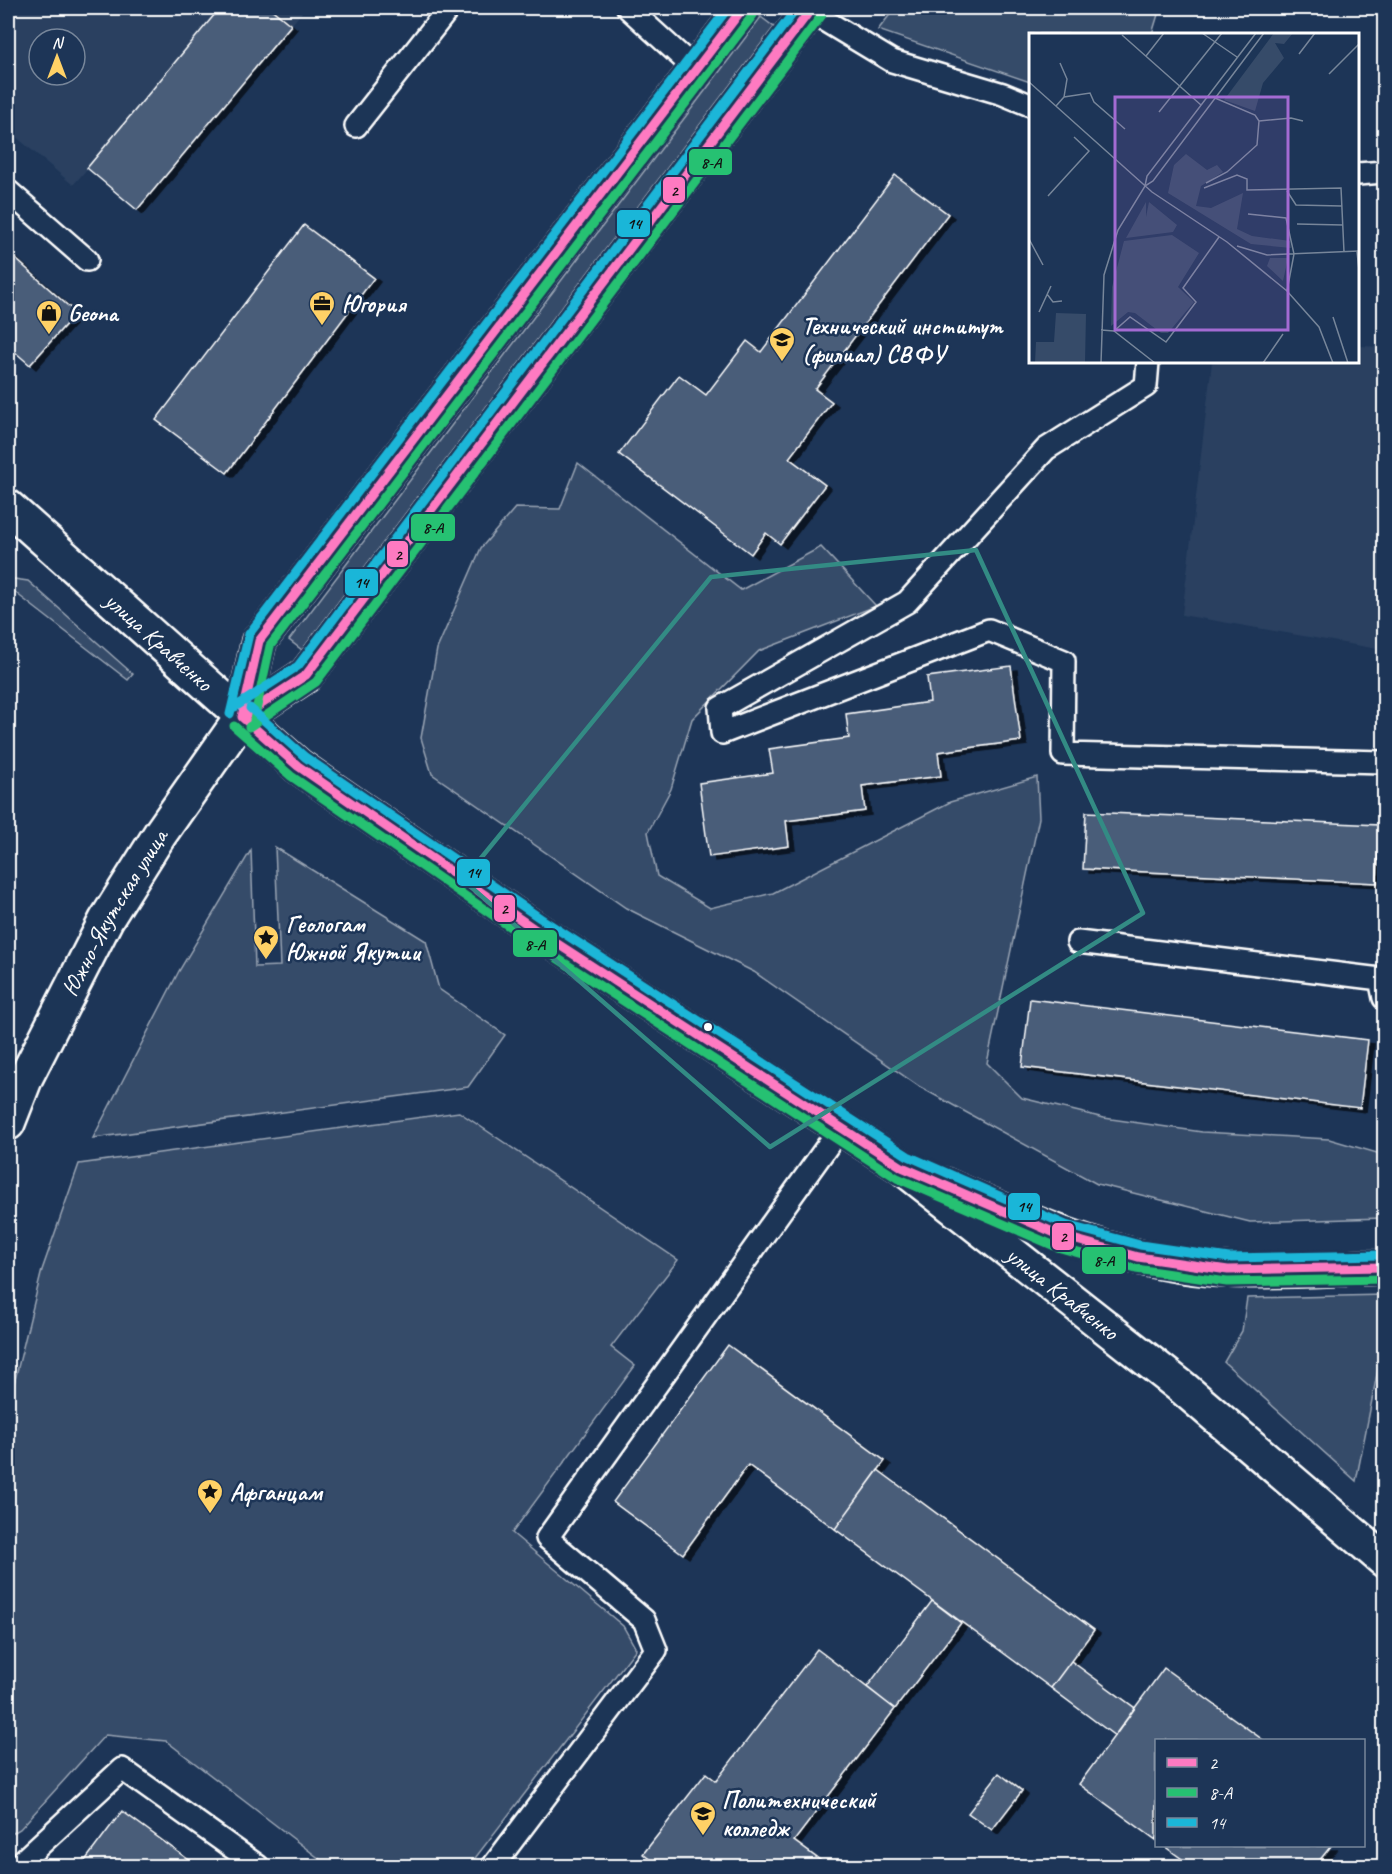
<svg xmlns="http://www.w3.org/2000/svg" width="1392" height="1874" viewBox="0 0 1392 1874" font-family="Caveat,sans-serif">
	<style>
		.built { fill: #2a4161; fill-rule: evenodd }
		.green { fill: #364b69; stroke: #9aa5b4; stroke-width: 1.5 }
		.building { fill: #4a5d79; stroke: #fff; stroke-width: 1.5; filter: url(#shadow) }
		.lines { fill: none; stroke-linecap: round; stroke-linejoin: round }
		.lane-casing { stroke: #fff; stroke-width: 26 }
		.street-casing { stroke: #fff; stroke-width: 38 }
		.secondary-casing { stroke: #fff; stroke-width: 38 }
		.lane { stroke: #1d3557; stroke-width: 21 }
		.street { stroke: #1d3557; stroke-width: 33 }
		.secondary { stroke: #1d3557; stroke-width: 33 }
		.bus-1-casing { stroke: #1d3557; stroke-width: 14 }
		.bus-2-casing { stroke: #1d3557; stroke-width: 14 }
		.bus-3-casing { stroke: #1d3557; stroke-width: 14 }
		.bus-1 { stroke: #fe7ac1; stroke-width: 9 }
		.bus-2 { stroke: #26c172; stroke-width: 9 }
		.bus-3 { stroke: #1ab6d8; stroke-width: 9 }
		.marked { fill: none; stroke: #338b84; stroke-width: 4.5; stroke-linejoin: round }
		.bus-dot { fill: #fff; stroke: #1d3557; stroke-width: 2 }
		.labels { text-anchor: middle; dominant-baseline: central; stroke-width: 5; stroke-linejoin: round; paint-order: stroke }
		.poi-label { font-size: 24px; font-weight: bold; fill: #fff; stroke: #1d3557; text-anchor: start }
		.street-label { font-size: 24px; fill: #fff; stroke: #1d3557 }
		.inset-road { fill: none; stroke: #77869a; stroke-width: 1.5 }
		.view { fill: #a36bd2; fill-opacity: 0.15; stroke: #a36bd2; stroke-width: 3 }
		.inset-edge { fill: none; stroke: #fff; stroke-width: 3 }
		.line-badge { stroke: #1d3557; stroke-width: 2 }
		.pale-badge-label { font-size: 16px; text-anchor: middle; font-weight: bold; fill: #111 }
	</style>
	<defs>
		<filter id="shadow"><feDropShadow dx="6" dy="4" stdDeviation="0" flood-color="#0009"/></filter>
	</defs>
	<rect width="100%" height="100%" fill="#1d3557"/>
	<filter id="ink" filterUnits="userSpaceOnUse"><feTurbulence type="fractalNoise" baseFrequency=".0167" numOctaves="2"/><feDisplacementMap in="SourceGraphic" scale="12" xChannelSelector="R" yChannelSelector="G"/><feConvolveMatrix kernelMatrix="1 2 1 2 8 2 1 2 1" color-interpolation-filters="sRGB"/></filter>
	<g filter="url(#ink)">
		<path class="built" d="M8,8H299L303,11L137,210L88,168L73,185L8,130ZM39,39H75V75H39Z
			M1358,346L1384,347V650L1182,615L1212,362H1358Z"/>
		<path class="green" d="M895,8H1160L1152,34H1030V82L878,30Z
			M761,17L774,27L302,650L289,640Z
			M578,463L741,590L821,547L876,606L759,651L692,719L671,789L648,832L657,876L710,908L773,893L950,802L1037,777L1039,818L987,1063L1022,1098L1104,1118L1202,1132L1329,1139L1384,1155V1218L1250,1222L1097,1184L920,1087L754,972L626,908L432,774L421,738L437,649L481,548L515,508L560,509Z
			M14,579L28,581L133,674L128,680L8,587V580Z
			M275,847L426,941L439,989L505,1035L468,1087L93,1138L179,971L251,850L255,967L280,966Z
			M459,1112L678,1260L611,1347L635,1366L512,1533L623,1626L636,1649L469,1866H329L166,1741L105,1735L20,1829L8,1836V1408L42,1270L79,1164Z
			M1384,1295V1339L1356,1481L1224,1362L1242,1331L1247,1298Z"/>
		<path class="building" d="M220,8H270L291,25L137,210L87,168Z
			M895,175L948,214L815,389L832,402L789,458L825,485L780,544L766,533L751,554L619,454L679,375L706,395L747,341L761,352Z
			M304,225L374,278L227,473L156,420Z
			M8,252L76,313L30,365L8,346Z
			M1011,666L1021,741L938,752L941,776L862,786L865,811L786,821L789,846L709,857L699,783L773,773L769,749L849,738L846,714L930,702L927,677Z
			M1086,812L1379,825L1377,883L1083,869Z
			M1030,999L1368,1040L1360,1108L1022,1067Z
			M728,1345L885,1461L835,1529L748,1465L683,1554L613,1502Z
			M878,1470L1094,1630L1051,1688L835,1529Z
			M932,1601L961,1623L895,1709L867,1687Z
			M817,1649L895,1709L794,1841L828,1866H650L653,1862L643,1854L706,1773L716,1781Z
			M1071,1661L1135,1708L1115,1736L1051,1688Z
			M1164,1668L1263,1740H1156V1840L1079,1784Z
			M999,1773L1022,1791L992,1830L968,1813Z
			M122,1811L197,1866H81Z
			M1164,1846H1331L1315,1866H1192Z"/>
		<g class="lines">
			<defs>
				<path id="lane" d="M628,8L696,70
					M809,11L892,61L1003,94L1030,105
					M356,126L449,8
					M1358,174L1384,172
					M8,191L87,260
					M1148,362L1146,386L1046,449L907,602L720,708L722,733L989,630L1064,661L1063,754L1384,762
					M1078,942L1380,979L1384,998
					M17,1866L122,1769L258,1866
					M493,1866L656,1650L644,1620L547,1538L841,1127"/>
				<g id="street">
					<path id="s1" d="M8,507L298,766L533,928L902,1167L1183,1388L1384,1560"/>
					<path d="M942,1184C1034,1224 1126,1266 1229,1270C1280,1272 1333,1268 1384,1267"/>
				</g>
				<g id="secondary">
					<path d="M242,717L259,641L743,8"/>
					<path id="s2" d="M8,1123L26,1077L106,920L160,834L242,717L306,675L812,8"/>
				</g>
			</defs>
			<use href="#lane" class="lane-casing"/>
			<use href="#street" class="street-casing"/>
			<use href="#secondary" class="secondary-casing"/>
			<use href="#lane" class="lane"/>
			<use href="#street" class="street"/>
			<use href="#secondary" class="secondary"/>
			<defs>
				<path id="bus-1" d="M242,717L298,766L533,928L902,1167L1062,1236L1138,1257L1228,1270L1384,1267
					M242,717L306,675L812,8
					M242,717L259,641L743,8"/>
				<path id="bus-2" d="M254,720L270,646L753,15
					M234,726L291,776L526,938L897,1178L1057,1247L1136,1269L1227,1282L1384,1279
					M249,727L316,682L822,15"/>
				<path id="bus-3" d="M235,707L298,666L797,8
					M250,708L305,757L540,918L908,1156L1066,1225L1140,1245L1229,1258L1384,1255
					M230,714L249,634L728,8"/>
			</defs>
			<use href="#bus-1" class="bus-1-casing"/>
			<use href="#bus-2" class="bus-2-casing"/>
			<use href="#bus-3" class="bus-3-casing"/>
			<use href="#bus-1" class="bus-1"/>
			<use href="#bus-2" class="bus-2"/>
			<use href="#bus-3" class="bus-3"/>
		</g>
	</g>
	<path class="marked" d="M976,550L1143,913L770,1147L463,880L711,577Z"/>
	<defs>
		<symbol id="office-pin" viewBox="-11 -11 22 30"><path d="M0 17L-7.5 6A9.5 9.5 0 1 1 7.5 6Z" fill="#ffd166" stroke="#1d3557"/><path d="M-6-3h4V-5.5h4V-3h4V5H-6ZM-1-4.5V-3h2v-1.5ZM-6 0V1H6V0Z" fill="#111"/></symbol>
		<symbol id="shop-pin" viewBox="-11 -11 22 30"><path d="M0 17L-7.5 6A9.5 9.5 0 1 1 7.5 6Z" fill="#ffd166" stroke="#1d3557"/><path d="M-5-2.5h2.3a2.7 3.5 0 0 1 5.4 0H5L5.5 6h-11ZM-1.5-2.5h3a1.5 2.3 0 0 0-3 0Z" fill="#111"/></symbol>
		<symbol id="university-pin" viewBox="-11 -11 22 30"><path d="M0 17L-7.5 6A9.5 9.5 0 1 1 7.5 6Z" fill="#ffd166" stroke="#1d3557"/><path d="M0-5L7-2L0 1L-7-2ZM-4 1L0 2.5L4 1V4Q0 6-4 4Z" fill="#111"/></symbol>
		<symbol id="sight-pin" viewBox="-11 -11 22 30"><path d="M0 17L-7.5 6A9.5 9.5 0 1 1 7.5 6Z" fill="#ffd166" stroke="#1d3557"/><path d="M0-6L1.8-2.2L6-1.7L2.9 1.2L3.7 5.4L0 3.3L-3.7 5.4L-2.9 1.2L-6-1.7L-1.8-2.2Z" fill="#111"/></symbol>
	</defs>
	<g fill-rule="evenodd">
		<use href="#office-pin" x="307" y="289" width="30" height="40"/>
		<use href="#shop-pin" x="34" y="298" width="30" height="40"/>
		<use href="#university-pin" x="767" y="325" width="30" height="40"/>
		<use href="#sight-pin" x="251" y="923" width="30" height="40"/>
		<use href="#sight-pin" x="195" y="1477" width="30" height="40"/>
		<use href="#university-pin" x="688" y="1799" width="30" height="40"/>
	</g>
	<circle class="bus-dot" cx="708" cy="1027" r="5"/>
	<g class="labels">
		<g class="poi-label">
			<text x="342" y="304">Югория</text>
			<text x="68" y="313">Geona</text>
			<text x="802" y="326">Технический институт<tspan x="802" dy="28">(филиал) СВФУ</tspan></text>
			<text x="286" y="924">Геологам<tspan x="286" dy="28">Южной Якутии</tspan></text>
			<text x="230" y="1492">Афганцам</text>
			<text x="722" y="1800">Политехнический<tspan x="722" dy="28">колледж</tspan></text>
		</g>
		<g class="street-label">
			<text stroke="none"><textPath href="#s1" startOffset="202">улица Кравченко</textPath></text>
			<text stroke="none"><textPath href="#s2" startOffset="236">Южно-Якутская улица</textPath></text>
			<text stroke="none"><textPath href="#s1" startOffset="1318">улица Кравченко</textPath></text>
		</g>
	</g>
	<g transform="translate(1029 33)">
		<rect width="330" height="330" fill="#1d3557"/>
		<path d="M245,0H264L255,11L246,10L255,25L234,50L226,78L195,67ZM157,121L178,137L188,132L194,139L172,153L167,173L182,175L214,160L208,196L223,203L261,208L262,215L222,211L139,160L145,132ZM117,169V184L120,169L148,192L144,199L97,205ZM143,202L170,220L149,254L165,269L139,300H132L106,280L99,279L82,293L83,254L95,208ZM241,225H259L254,248L238,233ZM27,280L57,281L56,330H6L7,309H25Z" fill="#364b69"/>
		<path class="inset-road" d="M173,0L208,24M93,2L172,72M270,21L286,0M117,23L135,0M31,30L38,46L35,64M300,41L330,11M0,49L123,159L198,209L258,258L290,294L304,330M27,73L35,64L61,60L65,69L96,96M130,79L193,0M230,88L262,85L274,88M177,150L198,139L228,112L230,88L226,82L186,65M116,153L118,143L227,0M175,155L208,142L218,146V157L312,155L315,219M258,158L267,172L313,173M19,163L60,118L45,104M219,181L257,185L265,221L258,258M268,191L314,192M0,206L14,232M208,213L238,222L330,218M328,219L330,237M18,261L24,269L33,268M10,279L22,253M304,284L319,330M72,297L85,298L126,330M85,298L101,284L137,309L167,269L154,255L190,204M72,330L75,242L89,197L116,153L124,148L235,0M234,330L254,301"/>
		<path class="view" d="M86,64H259V297H86Z"/>
		<rect width="330" height="330" class="inset-edge"/>
	</g>
	<g class="line-badge">
		<rect x="688" y="148" width="45" height="28" rx="6" fill="#26c172"/>
		<rect x="662" y="176" width="24" height="28" rx="6" fill="#fe7ac1"/>
		<rect x="616" y="209" width="35" height="29" rx="6" fill="#1ab6d8"/>
		<rect x="410" y="513" width="46" height="29" rx="6" fill="#26c172"/>
		<rect x="386" y="540" width="23" height="28" rx="6" fill="#fe7ac1"/>
		<rect x="344" y="568" width="35" height="29" rx="6" fill="#1ab6d8"/>
		<rect x="456" y="858" width="35" height="29" rx="6" fill="#1ab6d8"/>
		<rect x="493" y="894" width="23" height="29" rx="6" fill="#fe7ac1"/>
		<rect x="512" y="929" width="46" height="29" rx="6" fill="#26c172"/>
		<rect x="1007" y="1192" width="34" height="29" rx="6" fill="#1ab6d8"/>
		<rect x="1051" y="1222" width="24" height="29" rx="6" fill="#fe7ac1"/>
		<rect x="1081" y="1246" width="46" height="29" rx="6" fill="#26c172"/>
	</g>
	<g class="pale-badge-label">
		<text x="711" y="168">8-А</text>
		<text x="674" y="196">2</text>
		<text x="634" y="229">14</text>
		<text x="433" y="533">8-А</text>
		<text x="398" y="560">2</text>
		<text x="361" y="588">14</text>
		<text x="473" y="878">14</text>
		<text x="504" y="914">2</text>
		<text x="535" y="950">8-А</text>
		<text x="1024" y="1212">14</text>
		<text x="1063" y="1242">2</text>
		<text x="1104" y="1266">8-А</text>
	</g>
	<rect width="1392" height="1874" fill="none" stroke="#1d3557" stroke-width="30"/>
	<rect x="15" y="15" width="1362" height="1844" fill="none" stroke="#fff" stroke-width="2" filter="url(#ink)"/>
	<rect x="1155" y="1739" width="210" height="108" fill="#1d3557" stroke="#77869a" stroke-width="1.5"/>
	<rect x="1167" y="1758" width="30" height="9" fill="#fe7ac1" stroke="#77869a" stroke-width="1.5"/>
	<text x="1209" y="1769" font-size="18" fill="#ffffff">2</text>
	<rect x="1167" y="1788" width="30" height="9" fill="#26c172" stroke="#77869a" stroke-width="1.5"/>
	<text x="1209" y="1799" font-size="18" fill="#ffffff">8-А</text>
	<rect x="1167" y="1818" width="30" height="9" fill="#1ab6d8" stroke="#77869a" stroke-width="1.5"/>
	<text x="1209" y="1829" font-size="18" fill="#ffffff">14</text>
	<g transform="translate(57 57)"><circle r="28" fill="#1d3557" stroke="#77869a" stroke-width="1.5"/>
	<path d="M0-4.5L10 22L0 15L-10 22Z" fill="#ffd166"/>
	<text y="-9" font-size="16" font-weight="bold" text-anchor="middle" fill="#ffffff">N</text>
	</g>
</svg>
